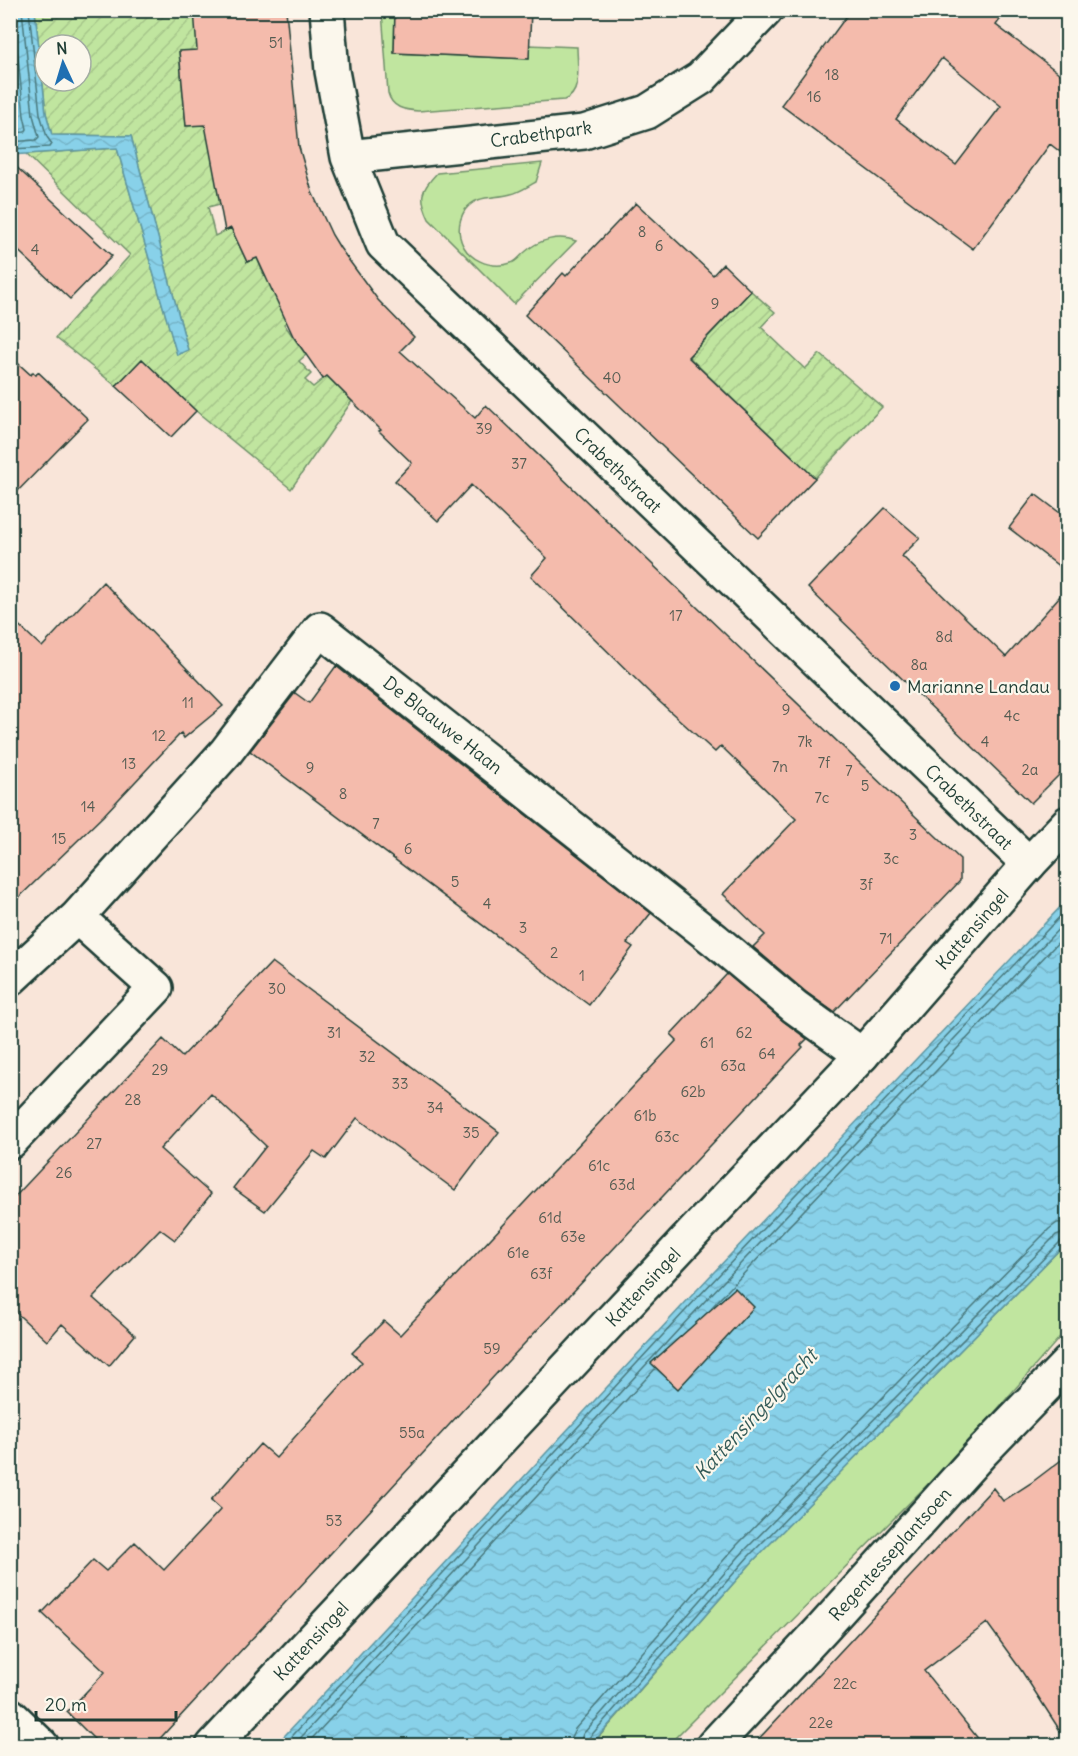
<svg xmlns="http://www.w3.org/2000/svg" width="1078" height="1756" viewBox="0 0 1078 1756" font-family="Delius,sans-serif">
	<style>
		.grass { fill: #c0e59f; stroke: #70916a; stroke-width: 1.5 }
		.garden { fill: url(#garden-furrows); stroke: #70916a; stroke-width: 1.5; fill-rule: evenodd }
		.water { fill: url(#water-waves); stroke: #5e96a1; stroke-width: 1.5 }
		.lines { fill: none; stroke-linecap: round; stroke-linejoin: round }
		.shore { stroke: #49787c; stroke-width: 1.5 }
		.building { fill: #f4bbac; stroke: #1f3d34; stroke-width: 1.5; fill-rule: evenodd }
		.minor-casing { stroke: #1f3d34; stroke-width: 38 }
		.major-casing { stroke: #1f3d34; stroke-width: 38 }
		.minor { stroke: #fbf7ec; stroke-width: 33 }
		.major { stroke: #fbf7ec; stroke-width: 33 }
		.poi-dot { fill: #1f6fb2; stroke: #fbf7ec; stroke-width: 2 }
		.labels { text-anchor: middle; dominant-baseline: central; stroke-width: 4.5; stroke-linejoin: round; paint-order: stroke }
		.number-label { font-size: 15px; fill: #545c52 }
		.street-label { font-size: 18px; fill: #1f3d34; stroke: #fbf7ec }
		.poi-label { font-size: 18px; fill: #1f3d34; stroke: #fbf7ec; text-anchor: start }
		.water-label { font-size: 20px; font-style: italic; fill: #345b58; stroke: #fbf7ec }
	</style>
	<defs>
		<pattern id="garden-furrows" width="10" height="10" patternUnits="userSpaceOnUse" patternTransform="scale(1.5)"><rect width="10" height="10" fill="#c0e59f"/><path d="M-1 1l2-2M0 10L10 0M9 11l2-2" fill="none" stroke="#a5c58a"/></pattern>
		<pattern id="water-waves" width="16" height="10" patternUnits="userSpaceOnUse" patternTransform="scale(1.5)"><rect width="16" height="10" fill="#88d1e9"/><path d="M0 5q4-4 8 0t8 0" fill="none" stroke="#75b4c8"/></pattern>
	</defs>
	<rect width="100%" height="100%" fill="#f9e5d9"/>
	<filter id="ink" filterUnits="userSpaceOnUse"><feTurbulence type="fractalNoise" baseFrequency=".0167" numOctaves="2"/><feDisplacementMap in="SourceGraphic" scale="12" xChannelSelector="R" yChannelSelector="G"/><feConvolveMatrix kernelMatrix="1 2 1 2 8 2 1 2 1" color-interpolation-filters="sRGB"/></filter>
	<g filter="url(#ink)">
		<path class="grass" d="M382,11H395L394,53L529,59V45L577,47C577,63 583,94 564,100L418,111C404,110 392,108 388,93Z
			M542,163L536,182C528,186 520,192 511,194C494,199 477,194 465,210C460,218 458,227 460,237C465,259 490,270 511,263C516,262 520,256 525,252C538,240 559,234 576,241L514,304L429,219C419,197 420,191 437,173Z
			M1067,1242V1329L962,1450L668,1745L591,1746L754,1560Z"/>
		<path class="garden" d="M194,10L204,50L179,52L186,126L211,124L214,170L220,204L208,207L215,236L231,228L247,262L257,258L264,275L272,271L293,318L284,324L306,355L299,361L311,374L305,380L313,387L327,376L352,401L291,489L196,411L142,359L116,386L56,338L130,255L26,154L117,148L177,354L188,350L131,136L52,135L46,113L35,11ZM45,45H81V81H45Z
			M751,291L775,312L761,327L805,369L820,354L882,407L815,478L689,357Z"/>
		<path class="water" d="M11,10L35,11L46,113L52,135L131,136L188,350L177,355L117,148L11,155Z
			M1067,900V1242L754,1560L591,1745L275,1746L695,1292Z"/>
		<g class="lines">
			<path class="shore" d="M10,133L25,132L27,129L24,116L13,10
				M10,142L36,140L39,137L33,115L22,10
				M10,149L50,147L52,144L47,137L40,114L29,10
				M712,1307L1068,932
				M283,1746L699,1296L1068,908
				M293,1746L705,1301L1068,919
				M305,1746L655,1369
				M570,1746L571,1737L575,1729L737,1545L1049,1229L1057,1223L1068,1222
				M579,1746L583,1734L744,1551L1056,1235L1068,1231
				M587,1746L588,1739L749,1556L1061,1241L1068,1239"/>
		</g>
		<path class="building" d="M194,10H286L299,147L312,192L332,235L340,248L378,300L414,337L400,351L475,418L486,405L960,859V881L834,1012L806,992L753,947L765,935L723,894L796,819L721,746L715,752L651,694L531,576L547,558L471,485L438,521L395,481L412,463L379,431L381,430L327,376L323,379L293,336L257,258L247,262L231,228L225,231L205,125L186,126L179,51L197,50Z
			M395,10H531L529,59L394,53Z
			M851,10H1007L996,25L1068,80V158L1050,144L973,249L781,105ZM942,58L1001,106L956,165L896,119Z
			M10,161L112,256L70,299L10,243Z
			M636,203L713,275L723,264L751,291L688,357L815,478L758,538L525,315L563,273L566,276Z
			M10,356L31,375L33,372L36,375L38,372L88,419L10,499Z
			M142,359L196,411L171,437L116,386Z
			M1035,494L1068,519V573L1009,528Z
			M885,508L920,538L902,556L1006,657L1068,587V766L1031,803L808,588Z
			M103,582L223,706L184,738L181,733L103,816L10,906V617L42,647Z
			M336,666L651,913L627,943L633,947L589,1005L250,751L295,693L309,703Z
			M272,962L499,1132L455,1190L357,1118L326,1159L314,1151L265,1211L233,1188L266,1146L211,1094L160,1149L211,1194L175,1240L160,1229L93,1298L135,1335L109,1366L62,1324L47,1341L10,1307V1202L163,1039L182,1057Z
			M727,974L783,1021L807,1039L801,1045L803,1047L509,1360L153,1746H101L67,1712L105,1672L42,1613L93,1560L106,1571L135,1542L164,1570L221,1509L211,1500L260,1444L276,1458L362,1362L352,1353L384,1321L400,1335L677,1040L671,1034Z
			M735,1288L754,1307L678,1389L651,1363Z
			M1068,1455V1743L1021,1670L987,1623L924,1671L984,1746H752L993,1488L1003,1501L1031,1483Z"/>
		<g class="lines">
			<defs>
				<path id="minor" d="M327,10L332,71L348,157L383,244L1029,864
					M348,157L584,132L647,112L701,78L766,10
					M10,979L77,917L226,752L320,629L715,940L795,1007L862,1055
					M10,1142L156,988L77,917
					M10,1715L42,1746
					M713,1746L823,1628L981,1453L1068,1363"/>
				<path id="major" d="M213,1746L694,1232L862,1055L1029,864L1068,823"/>
			</defs>
			<use href="#minor" class="minor-casing"/>
			<use href="#major" class="major-casing"/>
			<use href="#minor" class="minor"/>
			<use href="#major" class="major"/>
		</g>
	</g>
	<circle class="poi-dot" cx="895" cy="686" r="6"/>
	<g class="labels">
		<g class="number-label">
			<text x="276" y="42">51</text>
			<text x="832" y="74">18</text>
			<text x="814" y="96">16</text>
			<text x="642" y="231">8</text>
			<text x="659" y="245">6</text>
			<text x="35" y="249">4</text>
			<text x="715" y="303">9</text>
			<text x="612" y="377">40</text>
			<text x="484" y="428">39</text>
			<text x="519" y="463">37</text>
			<text x="676" y="615">17</text>
			<text x="944" y="636">8d</text>
			<text x="919" y="664">8a</text>
			<text x="188" y="702">11</text>
			<text x="786" y="709">9</text>
			<text x="1012" y="715">4c</text>
			<text x="159" y="735">12</text>
			<text x="805" y="741">7k</text>
			<text x="985" y="741">4</text>
			<text x="824" y="762">7f</text>
			<text x="129" y="763">13</text>
			<text x="780" y="766">7n</text>
			<text x="310" y="767">9</text>
			<text x="1030" y="769">2a</text>
			<text x="849" y="770">7</text>
			<text x="865" y="785">5</text>
			<text x="343" y="793">8</text>
			<text x="822" y="797">7c</text>
			<text x="88" y="806">14</text>
			<text x="376" y="823">7</text>
			<text x="913" y="834">3</text>
			<text x="59" y="838">15</text>
			<text x="408" y="848">6</text>
			<text x="891" y="858">3c</text>
			<text x="455" y="881">5</text>
			<text x="866" y="884">3f</text>
			<text x="487" y="903">4</text>
			<text x="523" y="927">3</text>
			<text x="886" y="938">71</text>
			<text x="554" y="952">2</text>
			<text x="582" y="975">1</text>
			<text x="277" y="988">30</text>
			<text x="334" y="1032">31</text>
			<text x="744" y="1032">62</text>
			<text x="707" y="1042">61</text>
			<text x="767" y="1053">64</text>
			<text x="367" y="1056">32</text>
			<text x="733" y="1065">63a</text>
			<text x="160" y="1069">29</text>
			<text x="400" y="1083">33</text>
			<text x="693" y="1091">62b</text>
			<text x="133" y="1099">28</text>
			<text x="435" y="1107">34</text>
			<text x="645" y="1115">61b</text>
			<text x="471" y="1132">35</text>
			<text x="667" y="1136">63c</text>
			<text x="94" y="1143">27</text>
			<text x="599" y="1165">61c</text>
			<text x="64" y="1172">26</text>
			<text x="622" y="1184">63d</text>
			<text x="550" y="1217">61d</text>
			<text x="573" y="1236">63e</text>
			<text x="518" y="1252">61e</text>
			<text x="541" y="1273">63f</text>
			<text x="492" y="1348">59</text>
			<text x="412" y="1432">55a</text>
			<text x="334" y="1520">53</text>
			<text x="845" y="1683">22c</text>
			<text x="821" y="1722">22e</text>
		</g>
		<g class="street-label">
			<text transform="translate(541 134) rotate(-8)">Crabethpark</text>
			<text transform="translate(618 470) rotate(44)">Crabethstraat</text>
			<text transform="translate(443 725) rotate(38)">De Blaauwe Haan</text>
			<text transform="translate(969 807) rotate(44)">Crabethstraat</text>
			<text transform="translate(972 929) rotate(-49)">Kattensingel</text>
			<text transform="translate(643 1287) rotate(-47)">Kattensingel</text>
			<text transform="translate(890 1554) rotate(-48)">Regentesseplantsoen</text>
			<text transform="translate(311 1641) rotate(-47)">Kattensingel</text>
		</g>
		<g class="poi-label">
			<text x="907" y="686">Marianne Landau</text>
		</g>
		<g class="water-label">
			<text transform="translate(755 1414) rotate(-47)">Kattensingelgracht</text>
		</g>
	</g>
	<rect width="1078" height="1756" fill="none" stroke="#fbf7ec" stroke-width="36"/>
	<rect x="18" y="18" width="1042" height="1720" fill="none" stroke="#1f3d34" stroke-width="2" filter="url(#ink)"/>
	<g transform="translate(63 63) rotate(356)"><circle r="28" fill="#fbf7ec" stroke="#a3ada2" stroke-width="1.5"/>
	<path d="M0-4.5L10 22L0 15L-10 22Z" fill="#1f6fb2"/>
	<text y="-9" font-size="16" font-weight="bold" text-anchor="middle" fill="#1f3d34">N</text>
	</g>
	<path d="M36 1711v9h140v-9" fill="none" stroke="#1f3d34" stroke-width="3"/>
	<text x="45" y="1711" font-size="18" fill="#1f3d34" stroke="#fbf7ec" stroke-width="4.5" paint-order="stroke">20 m</text>
</svg>
